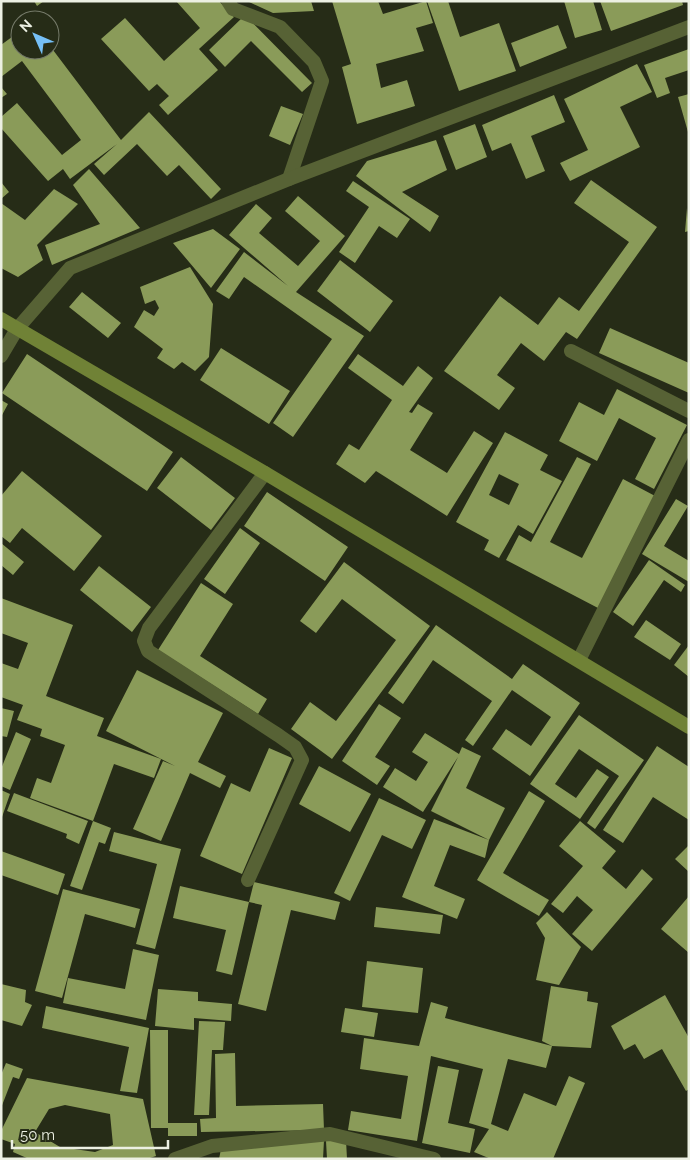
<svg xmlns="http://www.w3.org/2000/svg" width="690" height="1160" viewBox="0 0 690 1160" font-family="Raleway,sans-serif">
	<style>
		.building { fill: #8a9b59; fill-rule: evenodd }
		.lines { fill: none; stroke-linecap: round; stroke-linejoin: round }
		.minor { stroke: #576235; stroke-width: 14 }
		.tertiary { stroke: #576235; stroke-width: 14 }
		.secondary { stroke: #708236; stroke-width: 14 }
	</style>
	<rect width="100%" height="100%" fill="#262c17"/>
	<path class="building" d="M34,1H44L37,6Z
		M176,1H219L234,17L199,49L218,70L168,115L159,105L169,96L157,84L149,91L101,39L125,18L164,61L200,28Z
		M247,1H311L314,11L273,13Z
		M332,1H378L383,14L426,1L433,23L416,28L424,51L376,64L381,88L407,80L415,106L357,124L342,67L351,64Z
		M427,1H448L460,37L499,23L516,71L459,91Z
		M564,1H593L602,30L575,38Z
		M600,1H682L683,5L611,31Z
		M245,15L312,83L302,92L251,41L225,67L209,50Z
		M558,25L567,48L520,67L511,43Z
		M20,31V50H50V46L121,140L149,112L221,189L211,199L179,165L167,176L137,144L104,175L94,164L117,144L70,179L63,169L48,181L1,128V117L17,103L62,155L81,140L22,61L1,77V45Z
		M689,49V70L665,78L670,93L657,98L644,65Z
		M637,64L652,92L620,107L640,147L570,181L560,163L588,150L564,99Z
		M1,87L7,94L1,98Z
		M689,94V132H688L678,97Z
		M554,95L565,122L531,136L545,171L526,179L511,143L492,151L482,125Z
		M281,106L303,114L290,145L269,136Z
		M475,124L487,157L456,170L443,136Z
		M436,140L447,170L402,192L439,216L430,232L356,176L367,161Z
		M89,169L140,228L52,265L45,245L100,224L73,185Z
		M591,180L657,227L577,339L566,332L544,361L521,343L497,375L515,388L499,410L444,371L500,296L538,325L559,297L579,311L629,242L574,203Z
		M353,181L410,219L397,238L379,226L355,263L339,252L369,207L346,191Z
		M1,182L9,192L1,199Z
		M54,189L78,204L37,245L43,260L18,277L1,268V203L25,220Z
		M298,196L345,236L296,292L364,336L293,437L273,423L332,339L244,277L229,299L216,291L244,252L288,286L229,235L256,204L272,218L259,233L298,266L320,241L285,211Z
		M687,208L689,231L685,232Z
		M213,229L240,249L211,288L173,243Z
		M340,260L393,301L370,332L317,291Z
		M190,267L213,304L209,357L195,371L182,362L174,369L157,358L163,349L134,327L144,310L154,316L159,308L155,300L145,304L140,287Z
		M82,292L121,323L108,338L69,307Z
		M610,328L689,363V393L599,353Z
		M221,348L290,391L269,424L200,380Z
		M27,354L173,452L147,491L2,393Z
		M358,354L403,386L418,366L433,378L409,412L412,413L418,404L433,413L410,450L447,473L474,431L493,443L447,516L376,471L365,483L336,464L349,444L359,450L392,400L348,368Z
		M617,389L687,425L654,489L635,479L656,438L619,418L597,461L559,441L579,402L604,415Z
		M1,400L8,404L1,417Z
		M505,432L548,455L540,470L562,481L533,534L518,525L499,558L484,550L489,540L456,522ZM499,474L519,484L509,505L489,495Z
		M181,457L235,498L211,530L157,488Z
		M577,457L591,464L550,542L582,558L623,479L657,497L598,608L506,560L519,535L531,542Z
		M22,471L102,536L74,571L22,528L10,543L1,536V496Z
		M267,492L348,547L325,581L244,526Z
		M676,499L688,506L664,546L689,561V582L642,554Z
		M240,528L260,543L225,594L204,579Z
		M1,543L24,562L13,575L1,565Z
		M649,560L685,585L681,592L664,580L633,626L613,612Z
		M344,562L430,626L332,759L291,729L310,702L336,721L396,640L342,599L316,633L300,621Z
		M99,566L151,607L132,632L80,590Z
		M201,583L233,604L200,656L267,699L258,714L158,650Z
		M1,598L73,625L46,696L104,718L97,736L161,759L154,778L114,764L93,821L30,798L37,778L51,783L65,745L40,736L42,729L17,720L23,705L1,697V663L18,669L28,643L1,633Z
		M646,620L681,644L670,660L634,637Z
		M436,625L512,679L523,664L580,703L530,776L492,749L506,729L531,746L551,717L512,690L473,746L465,740L492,701L433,660L403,704L388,693Z
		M689,645V677L674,665Z
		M137,670L223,713L198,762L226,776L220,788L190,773L161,841L133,829L163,761L175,766L106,731Z
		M379,704L401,718L375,757L390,766L377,785L342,761Z
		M1,708L14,711L7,737L1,736Z
		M579,715L644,760L595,829L587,823L619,776L579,749L555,784L576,798L597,769L609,777L580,819L530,784Z
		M16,732L31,739L10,790L1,786V769Z
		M425,733L459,754L462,747L481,756L466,788L505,808L489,840L431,811L458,757L423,812L383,787L395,768L416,781L428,762L412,752Z
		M657,746L689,767V820L653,797L623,843L603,830Z
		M269,748L292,758L242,874L200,856L231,783L250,792Z
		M319,766L371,794L350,832L299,804Z
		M1,790L10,794L2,817H1Z
		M529,791L545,801L503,873L549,900L539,916L477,880Z
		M14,793L88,821L79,844L66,838L67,834L7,811Z
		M379,798L426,820L412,849L382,835L350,901L334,893Z
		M434,819L489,840L485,858L450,845L434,886L465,899L457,919L402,897Z
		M93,821L111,828L105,844L99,842L82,890L70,886Z
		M580,821L616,851L602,868L626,889L642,869L653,879L592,951L572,934L593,910L577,896L563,913L551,904L583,866L559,846Z
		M114,832L181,849L155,949L136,944L157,864L109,851Z
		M689,845V872L675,859Z
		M1,851L65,874L58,895L1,875Z
		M254,882L340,902L335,920L291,910L266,1011L238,1004L262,905L249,902Z
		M180,886L249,902L232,975L216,971L226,930L173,918Z
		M63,889L140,909L135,928L85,914L62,998L35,991Z
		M689,896V953L661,929Z
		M376,907L443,915L440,934L374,927Z
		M547,912L581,947L559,985L536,980L545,938L536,923Z
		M133,949L159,955L146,1020L63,1003L68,978L125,989Z
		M367,961L423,968L418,1013L362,1007Z
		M1,984L26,990L25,1002L32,1005L22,1026L1,1020Z
		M551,986L588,992L587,1001L598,1003L591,1048L552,1046L542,1041Z
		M158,989L198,992V1001L232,1004L231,1021L194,1018V1030L155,1026Z
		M665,995L689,1038V1089L686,1091L662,1049L644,1059L635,1044L624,1050L611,1026Z
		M431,1002L448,1007L445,1018L552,1046L546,1068L508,1059L491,1124L508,1131L524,1093L556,1106L569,1076L585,1083L553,1159H491L474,1152L489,1129L469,1123L483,1069L431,1056L417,1141L348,1130L351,1111L401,1119L408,1076L360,1069L364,1038L419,1046Z
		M46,1006L149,1028L137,1093L120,1091L129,1047L42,1028Z
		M345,1008L378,1013L374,1037L341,1032Z
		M199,1021L225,1022L223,1050H212L209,1115H194Z
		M150,1030H168V1123H197V1136H168V1128H151Z
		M235,1053L236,1106L323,1104L324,1130L201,1132L200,1119L216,1118L215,1054Z
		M6,1063L23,1069L19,1079L13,1077L1,1108V1075Z
		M438,1066L459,1070L448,1123L475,1129L470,1153L422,1143Z
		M27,1078L143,1099L156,1156L147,1159H29L13,1152L15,1144L1,1139V1131ZM65,1105L110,1114L113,1145L95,1152L60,1147L35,1132L49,1109Z
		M324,1140L323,1159H219L221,1149Z
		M346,1140L347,1159H327L326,1141Z"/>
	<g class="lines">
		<path class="minor" d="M228,1L233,9L280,27L314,62L322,81L289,179
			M571,351L689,411
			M1,356L17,329
			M579,660L689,440
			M248,880L302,760L295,747L278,735L148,651L144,641L149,628L265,473
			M175,1159L212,1146L330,1134L434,1159"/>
		<path class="tertiary" d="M17,329L70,268L289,179L689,27"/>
		<path class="secondary" d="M1,319L265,473L689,727"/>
	</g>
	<rect width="690" height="1160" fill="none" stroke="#ecf0e3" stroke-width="5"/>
	<g transform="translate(35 35) rotate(315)"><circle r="24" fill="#262c17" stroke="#757a69"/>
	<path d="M0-4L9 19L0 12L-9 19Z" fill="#76c0f7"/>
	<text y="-8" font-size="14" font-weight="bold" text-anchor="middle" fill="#ecf0e3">N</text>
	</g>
	<path d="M12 1140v8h156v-8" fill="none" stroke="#ecf0e3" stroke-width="2.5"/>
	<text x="20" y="1140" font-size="15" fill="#ecf0e3" stroke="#262c17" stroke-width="4" paint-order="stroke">50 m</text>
</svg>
